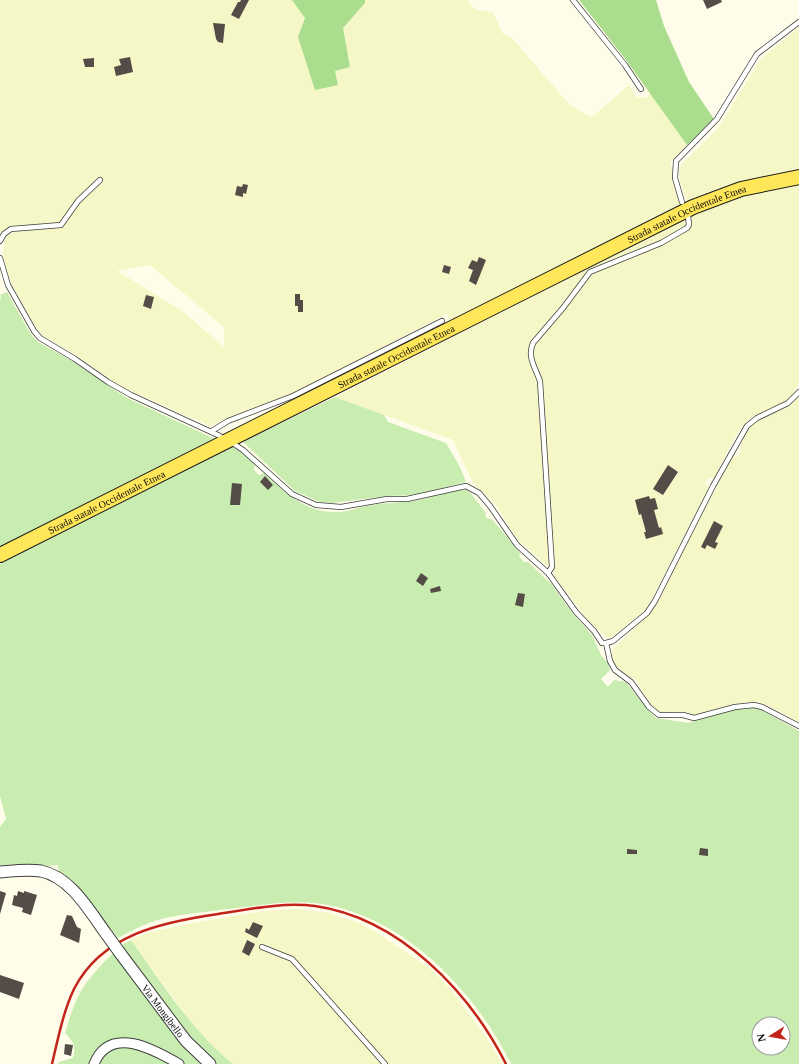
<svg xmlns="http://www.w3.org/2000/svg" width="799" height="1064" viewBox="0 0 799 1064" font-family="Georgia,serif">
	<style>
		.farmland { fill: #f6f7c7; fill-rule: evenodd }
		.green { fill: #c9ecb0; fill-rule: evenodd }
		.forest { fill: #aadd8e }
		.building { fill: #544d47 }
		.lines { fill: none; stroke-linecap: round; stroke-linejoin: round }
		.service-casing { stroke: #3e3e3e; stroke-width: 6 }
		.minor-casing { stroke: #3e3e3e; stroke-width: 11 }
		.tertiary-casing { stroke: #3e3e3e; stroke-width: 13 }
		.primary-casing { stroke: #1c1c1c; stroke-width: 16 }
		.service { stroke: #fff; stroke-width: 4.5 }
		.minor { stroke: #fff; stroke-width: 9 }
		.tertiary { stroke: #fff; stroke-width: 11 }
		.primary { stroke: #ffe759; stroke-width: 14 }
		.rail { stroke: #c3231a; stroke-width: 2.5 }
		.tertiary-bridge-casing { stroke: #3e3e3e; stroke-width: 13; stroke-linecap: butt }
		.tertiary-bridge { stroke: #fff; stroke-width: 11 }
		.labels { text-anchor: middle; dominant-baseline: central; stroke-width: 4; stroke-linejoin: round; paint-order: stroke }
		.street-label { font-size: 10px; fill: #0b0b0b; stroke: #fff }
	</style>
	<rect width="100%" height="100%" fill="#fffde9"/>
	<path class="farmland" d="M0,0H292L305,18L298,37L335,71L350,67L343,28L365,3V0H467L476,10L493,12L503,34L512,38L568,103L581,112L592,117L629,85L636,97L646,98L650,93L687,145L670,163L681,206L450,320L447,314L292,394L223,420L210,426L131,391L109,379L76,355L42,335L32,321L11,283L6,269L3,253L5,237L12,233L19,231L64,227L61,222L9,227L0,234ZM150,265L224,327V347L181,310L117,271Z
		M799,27V170L785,171L739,184L687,203L680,180L679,172L681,165L719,127L760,60Z
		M799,183V382L797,387L788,401L774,409L751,418L738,431L714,478H708L705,484L709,488L647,608L612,637L607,638L588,620L554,576V572L518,540L495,504L473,483L453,440L335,397L553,286L694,213L728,199Z
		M799,397V722L766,705L758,702L737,704L694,716L684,712H661L653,708L635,679L631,678L615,665L612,658V651L653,609L731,459L734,456L737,457L741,452L740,447L748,428L752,423L791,405Z
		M297,909L329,913L359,923L376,932L432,970L452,991L486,1037L502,1064H233L217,1051L196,1029L131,940L147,933L182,925L264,911Z"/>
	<path class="green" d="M7,292L30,333L38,342L72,361L127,398L215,439L0,547V301L1,299L0,295Z
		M335,397L384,415L388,422L446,443L460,467L466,482L416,495L387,496L332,503L320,502L295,491L243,442Z
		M231,446L244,454L255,464L254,470L259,475L264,473C286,493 305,513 337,512C349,512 361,506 373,505C388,502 403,503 418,500C435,496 451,489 468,490L486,513L485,516L488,519H492L520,553L519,556L524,562H528L552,585L573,614L592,635L601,655L608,663L610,670L601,679L608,687L614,680L626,682L649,711L656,718L689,723L718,712L745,707L758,708L799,731V1064H511C475,990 401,913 315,903C286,900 257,906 228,909C200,913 168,914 142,926C134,929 126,934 118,938L80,892L59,874L58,865L48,866L37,864L0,865V827L6,819L0,796V564ZM759,1024H783V1048H759Z
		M131,940C162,983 191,1030 233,1064H216L190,1039L122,945Z
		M114,952L203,1064H185L168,1053L123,1039L91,1064H58L59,1062L73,1058C76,1045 74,1043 65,1033C77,992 84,982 114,952Z
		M133,1045L171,1064H97L108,1050Z"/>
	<path class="forest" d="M292,0H365V3L343,28L350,67L335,71L338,85L315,90L298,37L305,18Z
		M579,0H656L664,26L689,82L714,119L687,145L626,60Z"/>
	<path class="building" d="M241,0H249L239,19L231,15L238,2H240Z
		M703,0H721L722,2L707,9Z
		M213,23L225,24L223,43L218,42L216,39Z
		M130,57L133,72L116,76L114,67L121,65L119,59Z
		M94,58V67H85L83,59Z
		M243,184L248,185L246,194L243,193V197L235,195L237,186L242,187Z
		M479,257L486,260L476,285L469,281L473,270L468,268L472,260L477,262Z
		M444,265L451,267L449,274L442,272Z
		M295,294H300V300H303V312H298V306H295Z
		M146,295L154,297L151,309L143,306Z
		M668,465L678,472L663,495L653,489Z
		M265,476L273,485L268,490L260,482Z
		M232,483L242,484L240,505H230Z
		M649,496L650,499L655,498L658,509L654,510L659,528L661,527L663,534L646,539L644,532H646L641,514L639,515L635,500Z
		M714,521L723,526L715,542L718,543L715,549L707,545L705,549L701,547Z
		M421,573L428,578L423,586L416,581Z
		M440,586L441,591L431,593L430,589Z
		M518,593L525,594L523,607L515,605Z
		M700,848L708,849V856L699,855Z
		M627,849L637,850V854H627Z
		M0,891L6,893L0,914Z
		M18,891L24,893V891L37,895L31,915L22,912L23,908L12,905L14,895L17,896Z
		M67,915L72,916L77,927L81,929L79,943L60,935Z
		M253,922L263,926L257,938L245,932L246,928L249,930Z
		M247,940L255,944L249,956L242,952Z
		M0,975L24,983L19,999L0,992Z
		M65,1044L73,1045L71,1056L64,1054Z"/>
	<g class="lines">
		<defs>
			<path id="service" d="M573,0L625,65L641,89
				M682,202L675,178L676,161L717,119L757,54L799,22
				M0,241L4,234L11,229L61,225L78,201L100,180
				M0,258L8,285L34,331L40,338L75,359L108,382L131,395L220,436
				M212,431L228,421L293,396L442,321
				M234,444L243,450L292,494L316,505L341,507L387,499H407L466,486L479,493L490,506L517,545L548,573L576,612L594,631L602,643H606L613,641L647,613L655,601L713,486L747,426L757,418L788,403L799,392
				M548,573L552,567L540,381C535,367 527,357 533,343L563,308L590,272L661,243L687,228L689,225L688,216
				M606,643L610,661L615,670L631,682L649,707L659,715H683L694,718L735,707L754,705L762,707L799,726
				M262,947L292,959L385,1064"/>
			<path id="minor" d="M94,1064C110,1024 155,1050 179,1064"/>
			<g id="tertiary">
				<path d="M0,872C13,871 27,869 41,871C71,877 90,912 107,935"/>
				<path id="s1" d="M120,953L186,1041L210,1064"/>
			</g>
			<g id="primary">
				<path id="s2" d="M0,555L693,207L741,189L799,177"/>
			</g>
		</defs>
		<use href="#service" class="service-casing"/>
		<use href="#minor" class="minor-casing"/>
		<use href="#tertiary" class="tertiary-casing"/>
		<use href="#primary" class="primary-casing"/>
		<use href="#service" class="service"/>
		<use href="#minor" class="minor"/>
		<use href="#tertiary" class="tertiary"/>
		<use href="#primary" class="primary"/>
		<path class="rail" d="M52,1064C58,1039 63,1012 74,989C102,934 163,922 218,914C250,909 283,902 315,906C399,918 469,991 506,1064"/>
		<defs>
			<path id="tertiary-bridge" d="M107,935L120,953"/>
		</defs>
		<use href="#tertiary-bridge" class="tertiary-bridge-casing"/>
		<use href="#tertiary-bridge" class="tertiary-bridge"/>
	</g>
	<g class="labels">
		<g class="street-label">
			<text stroke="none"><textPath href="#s2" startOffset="767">Strada statale Occidentale Etnea</textPath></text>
			<text stroke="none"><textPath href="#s2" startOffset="443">Strada statale Occidentale Etnea</textPath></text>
			<text stroke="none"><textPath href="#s2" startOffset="119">Strada statale Occidentale Etnea</textPath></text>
			<text stroke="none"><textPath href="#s1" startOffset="72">Via Mongibello</textPath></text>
		</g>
	</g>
	<g transform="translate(771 1036) rotate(259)"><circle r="19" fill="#ffffff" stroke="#9d9d9d"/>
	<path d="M0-3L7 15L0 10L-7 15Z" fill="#c3231a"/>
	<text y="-6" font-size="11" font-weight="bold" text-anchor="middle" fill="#0b0b0b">N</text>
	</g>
</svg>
